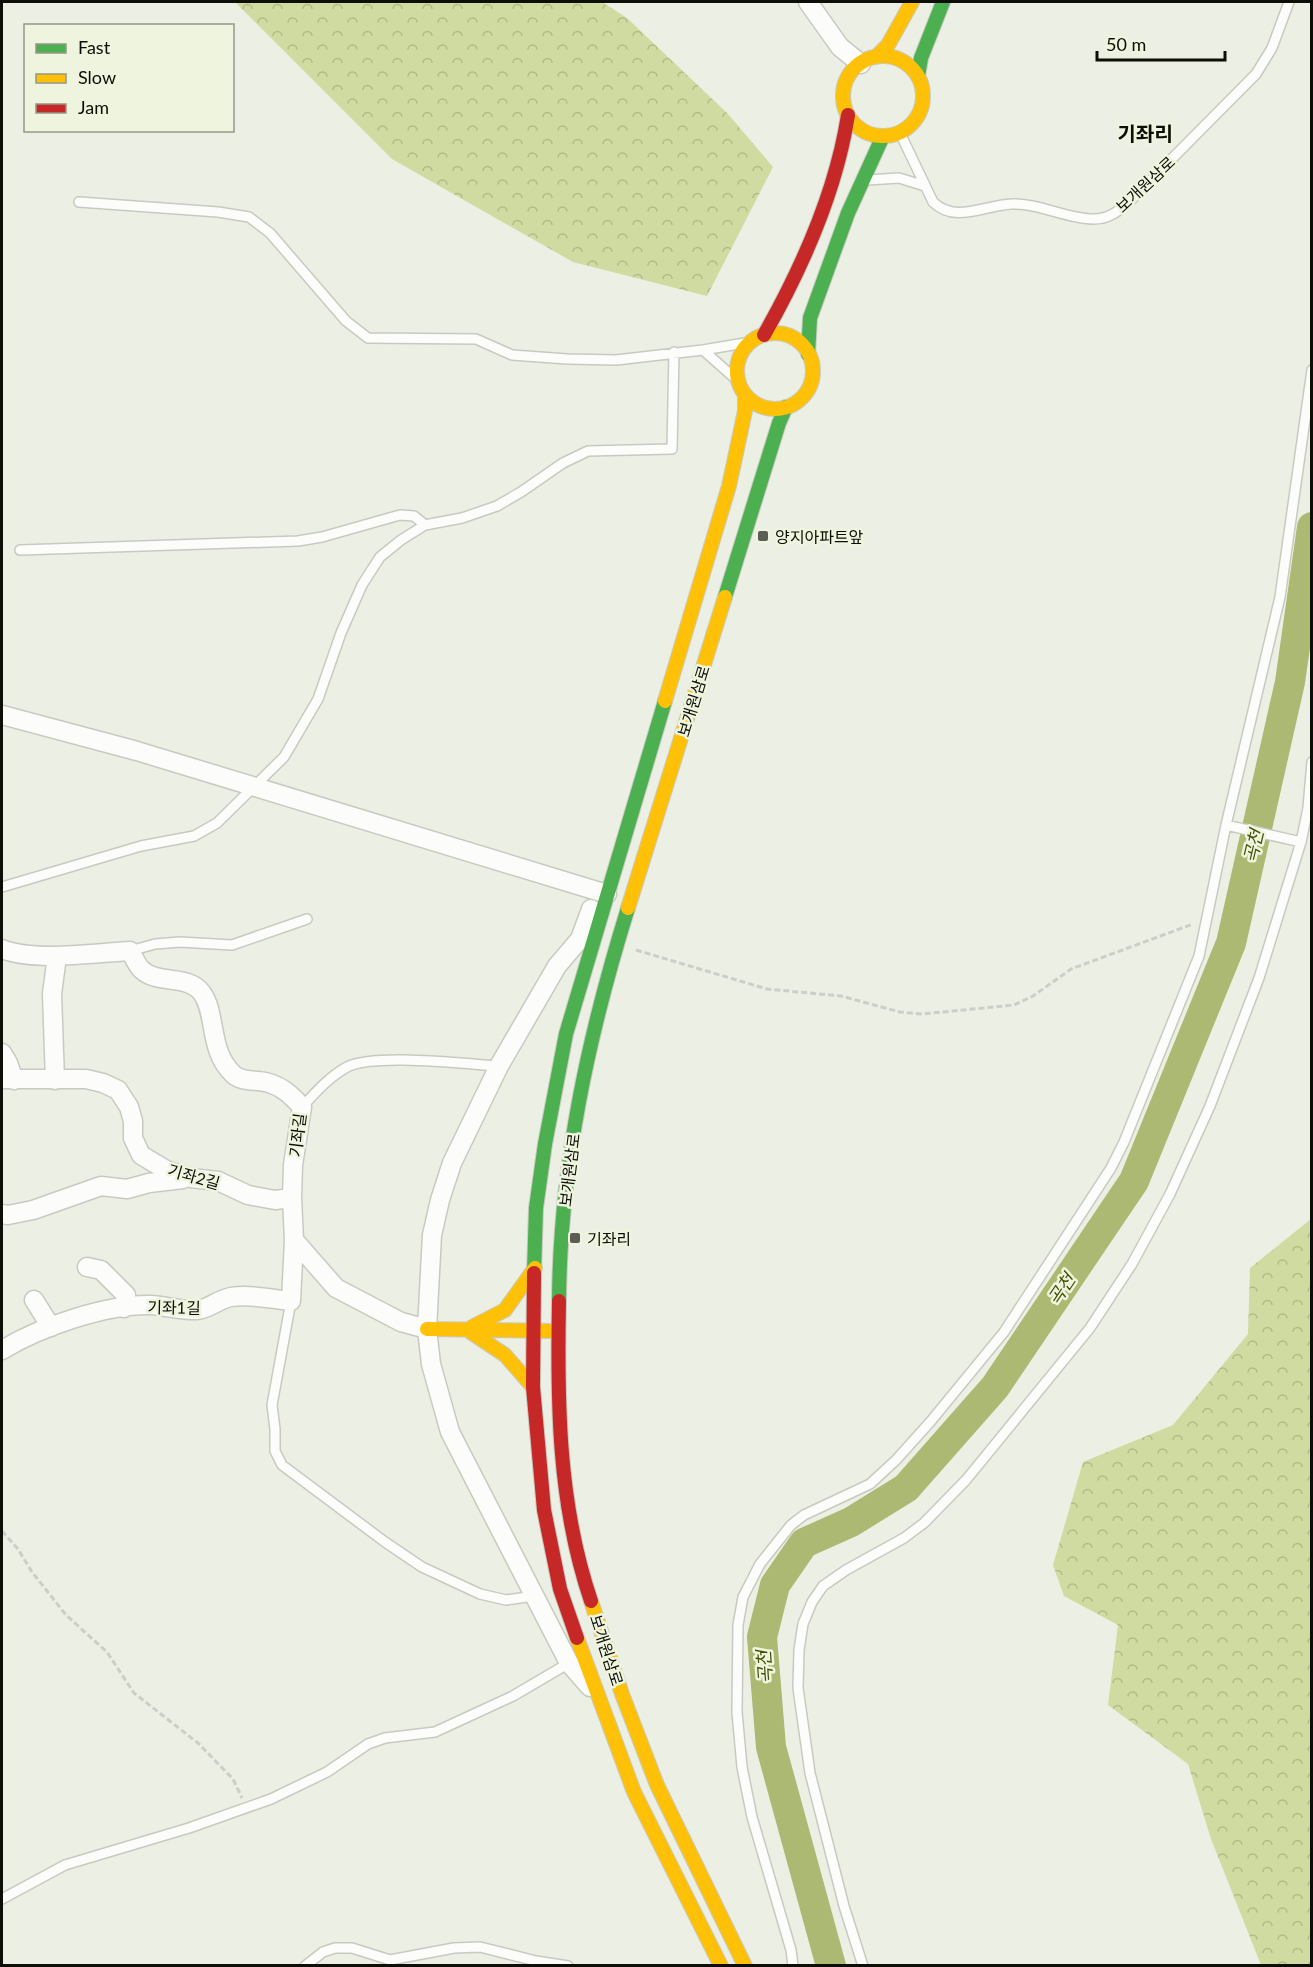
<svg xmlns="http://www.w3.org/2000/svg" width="1313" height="1967" viewBox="0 0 1313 1967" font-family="Lato,'Noto Sans KR',sans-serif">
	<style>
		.forest { fill: url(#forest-crowns) }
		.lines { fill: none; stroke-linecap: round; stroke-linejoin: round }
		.river { stroke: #acb972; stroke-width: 30 }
		.lane-casing { stroke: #c8cac1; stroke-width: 12 }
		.street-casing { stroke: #c8cac1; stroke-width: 21 }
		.fast-casing { stroke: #c8cac1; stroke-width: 16 }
		.slow-casing { stroke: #c8cac1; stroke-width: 16 }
		.jam-casing { stroke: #c8cac1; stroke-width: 16 }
		.path { stroke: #cdceca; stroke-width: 3; stroke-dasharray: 6 3; stroke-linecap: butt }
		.lane { stroke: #fcfdfb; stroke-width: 9 }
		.street { stroke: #fcfdfb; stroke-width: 18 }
		.fast { stroke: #4caf50; stroke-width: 14 }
		.slow { stroke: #ffc107; stroke-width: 14 }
		.jam { stroke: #c62828; stroke-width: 14 }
		.poi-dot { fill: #5b5d54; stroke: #eef4de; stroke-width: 2 }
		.labels { text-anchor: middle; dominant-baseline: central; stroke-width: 5; stroke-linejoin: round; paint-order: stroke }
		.street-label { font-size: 16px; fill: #0d0e07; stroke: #eef4de }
		.poi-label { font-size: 16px; fill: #0d0e07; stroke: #eef4de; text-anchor: start }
		.water-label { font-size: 18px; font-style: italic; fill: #455005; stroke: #eef4de }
		.quarter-label { font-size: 20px; font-weight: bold; fill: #0d0e07; stroke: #eef4de }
	</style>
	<defs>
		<pattern id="forest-crowns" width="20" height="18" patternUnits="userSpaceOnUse" patternTransform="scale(1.5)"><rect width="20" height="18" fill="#cfdba0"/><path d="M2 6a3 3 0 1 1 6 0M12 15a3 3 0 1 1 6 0" fill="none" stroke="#b1bb88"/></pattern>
	</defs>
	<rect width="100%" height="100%" fill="#ecefe3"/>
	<path class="forest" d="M235,2H602L627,18L728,114L773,167L707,296L573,262L392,159Z
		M1311,1219V1965H1261L1211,1839L1188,1764L1108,1705L1118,1625L1064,1596L1053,1565L1083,1462L1173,1425L1248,1334L1250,1268Z"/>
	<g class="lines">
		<path class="river" d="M831,1966L771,1747L762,1637L775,1585L804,1543L851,1522L906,1488L995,1387L1134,1181L1231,943L1290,682L1312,527"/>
		<defs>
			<path id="lane" d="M900,133L933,202C955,224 984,205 1012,204C1040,203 1066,219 1094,219C1108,219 1117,212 1127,204L1256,74L1272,48L1289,2
				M867,180L899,178L925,186
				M79,202L218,212L249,217L270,233L346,321L368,338L476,339L512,355L567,359L616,360L703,350L751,342
				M703,350L739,382
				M20,550L298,541L322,537L400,515L414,516L425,525
				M1226,825L1301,842
				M2,887L141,846L194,836L217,823L284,757L318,699L341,633L362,585L380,557L401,540L425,525L462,518L497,506L521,492L563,463L588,451L672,449L674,352
				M130,951L155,944L180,942L232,945L307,919
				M302,1107C316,1092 329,1077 347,1067C374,1053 465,1064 499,1066
				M291,1301L272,1405L275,1429V1451L282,1465L385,1542L422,1567L480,1594L506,1600L534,1596
				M2,1899L65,1865L189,1828L271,1799L327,1772L368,1744L385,1738L435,1732L513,1696L569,1663
				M305,1966L323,1952L335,1948H352L390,1960L454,1948L480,1947L536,1961L568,1966
				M793,1966L791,1950L752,1817L742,1767L737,1712L738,1625L743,1597L760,1564L791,1525L804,1515L870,1484L896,1460L931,1421L1004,1332L1111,1168L1124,1142L1199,956L1226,825L1280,597L1312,370
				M863,1966L844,1906L810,1773L798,1688L799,1650L803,1624L812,1602L823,1586L846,1570L904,1538L924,1523L966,1480L1090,1328L1132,1264L1170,1194L1210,1106L1259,978L1301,842L1308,808L1312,762"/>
			<path id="street" d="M808,2L840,47L861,64
				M2,715L137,751L607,894
				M2,949C35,962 93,953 130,951C134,957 137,966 142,970C158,985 188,974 202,993C217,1014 208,1050 233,1074C242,1083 258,1079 269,1083C283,1087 292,1096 302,1107L293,1165L292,1198L294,1240L336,1288L401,1322L427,1329
				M2,1053L8,1063L14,1080
				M2,1079H86L103,1083L118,1090L129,1107L133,1121V1138L141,1155L166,1170L191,1178L218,1181L248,1195L275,1200L292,1198
				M55,1080L52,994L57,956
				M2,1214L8,1215L33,1210L101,1186L127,1189L149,1183L183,1179
				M87,1267L101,1270L126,1295L124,1308
				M34,1300L51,1327
				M2,1350C40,1327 106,1304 151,1305C166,1306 181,1311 197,1310C209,1309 219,1299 231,1297C251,1294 272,1299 291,1301L294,1240
				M590,1687L569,1663L450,1432L431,1364L427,1329L432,1235L440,1200L452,1163L499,1066L557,966L580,939L591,909"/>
			<path id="fast" d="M918,76L921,58L943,2
				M808,354L810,318L848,213L883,136
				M725,597L779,423L786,407
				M534,1273L536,1208L545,1144L566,1034L665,701
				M559,1301C560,1166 588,1037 628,908"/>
			<path id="slow" d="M843 96a40 40 0 1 1 80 0a40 40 0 1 1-80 0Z
				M876,57L888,45L912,2
				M737 371a38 38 0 1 1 76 0a38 38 0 1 1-76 0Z
				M665,701L729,486L745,411V394
				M628,908L725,597
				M472,1327L505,1310L535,1268
				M427,1329L549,1331
				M469,1331L505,1355L533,1387
				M591,1601L622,1694L657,1785L745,1966
				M577,1638L634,1792L721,1966"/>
			<path id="jam" d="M764,335C802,268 836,192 848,115
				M534,1273L533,1387L544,1510L560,1589L577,1638
				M559,1301C557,1402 558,1504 591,1601"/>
		</defs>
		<use href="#lane" class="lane-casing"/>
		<use href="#street" class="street-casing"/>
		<use href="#fast" class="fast-casing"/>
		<use href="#slow" class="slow-casing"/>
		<use href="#jam" class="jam-casing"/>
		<path class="path" d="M636,950L767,989L841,996L900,1012L922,1014L1014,1005L1033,996L1071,969L1193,924
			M2,1531L18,1549L32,1572L66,1615L107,1652L134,1693L198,1743L233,1779L242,1798"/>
		<use href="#lane" class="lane"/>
		<use href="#street" class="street"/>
		<use href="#fast" class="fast"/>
		<use href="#slow" class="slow"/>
		<use href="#jam" class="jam"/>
	</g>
	<g class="poi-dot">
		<rect x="757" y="530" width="12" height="12" rx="3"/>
		<rect x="569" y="1232" width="12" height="12" rx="3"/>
	</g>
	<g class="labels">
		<g class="street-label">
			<text transform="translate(1145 184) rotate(-43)">보개원삼로</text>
			<text transform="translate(693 701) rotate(-73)">보개원삼로</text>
			<text transform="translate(297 1135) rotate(-83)">기좌길</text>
			<text transform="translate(569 1170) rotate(-83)">보개원삼로</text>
			<text transform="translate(194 1176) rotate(16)">기좌2길</text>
			<text transform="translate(174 1307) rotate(1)">기좌1길</text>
			<text transform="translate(607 1650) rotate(72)">보개원삼로</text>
		</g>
		<g class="poi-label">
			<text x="775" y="536">양지아파트앞</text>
			<text x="587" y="1238">기좌리</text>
		</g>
		<g class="water-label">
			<text transform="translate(1253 846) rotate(-77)">곡천</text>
			<text transform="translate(1061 1289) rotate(-56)">곡천</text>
			<text transform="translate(764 1667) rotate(-94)">곡천</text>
		</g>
		<g class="quarter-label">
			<text x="1145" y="133">기좌리</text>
		</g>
	</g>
	<rect width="1313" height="1967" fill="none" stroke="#0d0e07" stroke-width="6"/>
	<rect x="24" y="24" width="210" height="108" fill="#eef4de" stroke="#949888" stroke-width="1.5"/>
	<rect x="36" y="44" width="30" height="9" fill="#4caf50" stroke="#949888" stroke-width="1.5"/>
	<text x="78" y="54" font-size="18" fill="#0d0e07">Fast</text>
	<rect x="36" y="74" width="30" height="9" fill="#ffc107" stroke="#949888" stroke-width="1.5"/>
	<text x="78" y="84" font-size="18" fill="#0d0e07">Slow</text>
	<rect x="36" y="104" width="30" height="9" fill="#c62828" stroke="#949888" stroke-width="1.5"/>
	<text x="78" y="114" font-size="18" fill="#0d0e07">Jam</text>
	<path d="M1097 51v9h128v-9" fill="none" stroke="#0d0e07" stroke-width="3"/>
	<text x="1106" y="51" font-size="18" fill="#0d0e07" stroke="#eef4de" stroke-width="4.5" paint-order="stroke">50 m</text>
</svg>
